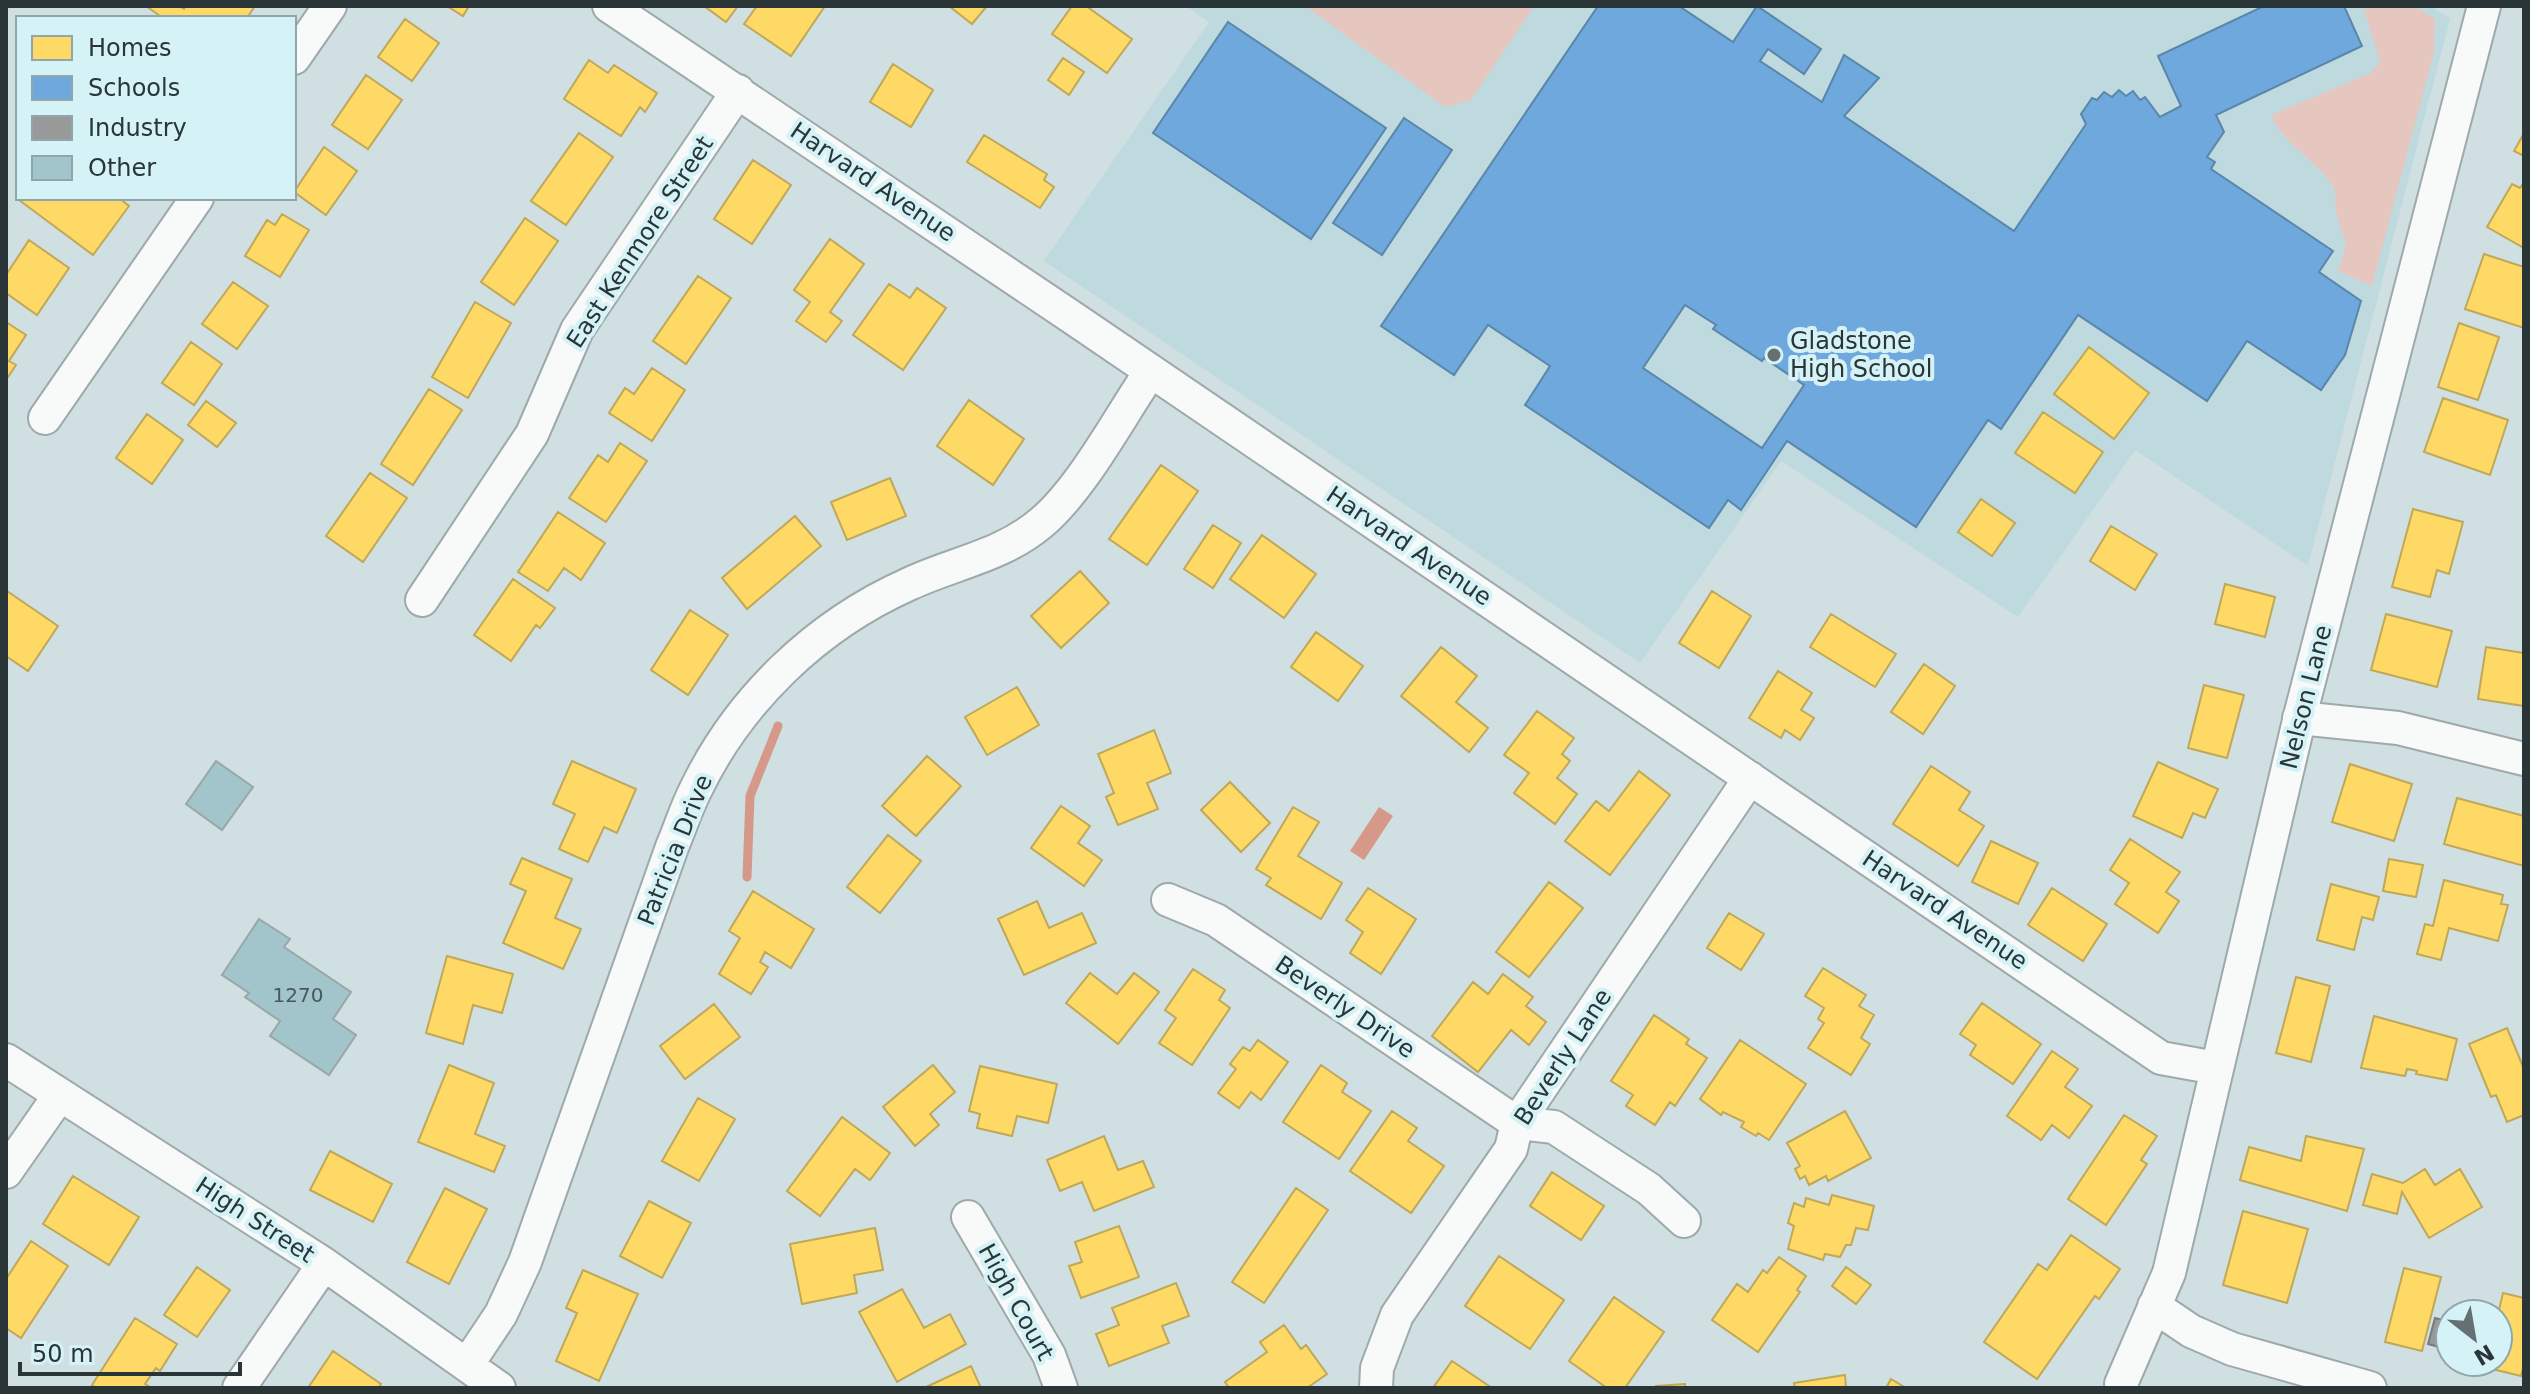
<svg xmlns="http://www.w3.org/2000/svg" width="2530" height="1394" viewBox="0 0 2530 1394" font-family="'DejaVu Sans',sans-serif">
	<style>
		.built { fill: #bedade }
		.green { fill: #e5c7bf }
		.water { fill: #d69889 }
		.homes { fill: #ffd966; stroke: #bfa858; stroke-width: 2 }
		.schools { fill: #6fa8dc; stroke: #5a86aa; stroke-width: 2; fill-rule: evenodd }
		.industry { fill: #999; stroke: #787b7c; stroke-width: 2 }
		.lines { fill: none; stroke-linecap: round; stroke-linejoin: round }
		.stream { stroke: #d69889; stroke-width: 9 }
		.building { fill: #a1c5ca; stroke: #9aa6a7; stroke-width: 2 }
		.minor-casing { stroke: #9da9ab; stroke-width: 36 }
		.minor { stroke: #f8fafa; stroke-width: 32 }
		.poi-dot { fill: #647072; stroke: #d5f2f7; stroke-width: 3 }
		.labels { text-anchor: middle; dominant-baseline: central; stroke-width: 8; stroke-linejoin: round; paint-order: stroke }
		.number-label { font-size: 20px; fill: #48595c }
		.street-label { font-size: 24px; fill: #2a3537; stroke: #d5f2f7 }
		.poi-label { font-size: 24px; fill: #2a3537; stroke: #d5f2f7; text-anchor: start }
	</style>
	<rect width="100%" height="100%" fill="#d0dfe1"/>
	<path class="built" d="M1186,6H2431L2450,19L2308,566L2135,450L2018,617L1781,461L1640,663L1044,261L1209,22Z"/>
	<path class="green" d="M1305,6H1534L1471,100L1445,107Z
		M2363,6H2414L2435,19L2434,52L2372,286L2338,271C2351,236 2344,244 2336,211C2334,203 2337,193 2333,186C2315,158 2284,146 2271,115L2371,73L2380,62Z"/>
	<path class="water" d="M1379,807L1393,816L1364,860L1350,851Z"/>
	<path class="homes" d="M146,6H179L184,9L186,6H255L247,18H163Z
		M447,6H469L463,16Z
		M704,6H738L726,22Z
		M757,6H825L791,56L744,24Z
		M949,6H987L972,24Z
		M1072,6H1086L1132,39L1107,73L1052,34Z
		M405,19L439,43L412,81L378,57Z
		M1063,58L1084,72L1069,95L1048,80Z
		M589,60L608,73L614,65L657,93L645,112L640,107L621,136L564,99Z
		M893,64L933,90L911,127L870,102Z
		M366,75L402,100L368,149L332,125Z
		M579,133L613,157L566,225L531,201Z
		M2524,133V156L2514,151Z
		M984,135L1047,174L1044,180L1054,187L1040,208L967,162Z
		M324,147L357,171L326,215L294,192Z
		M753,160L791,185L752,244L714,219Z
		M2524,182V248L2487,227L2512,184L2520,188Z
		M20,198H119L129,206L93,255L19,200Z
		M282,214L309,230L280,277L245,256L267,220L275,225Z
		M525,218L558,241L514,305L481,282Z
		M830,239L864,264L830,312L842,321L826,342L796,321L810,302L794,290Z
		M29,240L69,268L37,315L6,293V275Z
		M2484,254L2524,267V328L2465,309Z
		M698,276L731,298L686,364L653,341Z
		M233,282L268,306L237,349L202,324Z
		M889,284L910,298L917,288L946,308L903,370L853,335Z
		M475,302L511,323L468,398L432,377Z
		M6,322L26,335L9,361L16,365L6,380Z
		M2459,323L2499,337L2478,400L2438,387Z
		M191,342L222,364L194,405L162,383Z
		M2089,347L2149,393L2114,439L2054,394Z
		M652,368L685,390L652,441L609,413L625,388L634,394Z
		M429,389L462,410L413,485L381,464Z
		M2443,398L2508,420L2490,475L2424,452Z
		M969,400L1024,439L993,485L937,446Z
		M206,401L236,423L217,447L188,425Z
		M2043,412L2103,452L2075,493L2015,453Z
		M147,414L183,440L152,484L116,458Z
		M620,443L647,461L606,522L569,498L598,455L608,462Z
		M1161,465L1198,491L1147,565L1109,539Z
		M370,473L407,498L363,562L326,536Z
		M890,478L906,516L847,540L831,502Z
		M1981,499L2015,523L1992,556L1958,532Z
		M2413,509L2463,522L2449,574L2437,570L2430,597L2392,587Z
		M558,512L605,543L581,580L564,568L548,591L518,572Z
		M795,516L821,546L747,609L722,578Z
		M1213,525L1241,543L1213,588L1184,569Z
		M2111,526L2157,554L2135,590L2090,561Z
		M1262,535L1316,574L1284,618L1230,579Z
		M1080,571L1109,603L1061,648L1031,616Z
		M513,579L555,608L540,628L536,625L511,661L474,635Z
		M2225,584L2275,597L2265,637L2215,624Z
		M7,591L58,626L28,671L6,656Z
		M1712,591L1751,616L1719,668L1679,643Z
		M690,610L728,635L688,695L651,670Z
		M1831,614L1896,654L1875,687L1810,647Z
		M2386,614L2452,631L2437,687L2371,670Z
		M1316,632L1363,666L1338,701L1291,667Z
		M1441,647L1477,676L1456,702L1488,728L1469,752L1401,696Z
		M2486,647L2524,653V706L2478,699Z
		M1924,664L1955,686L1923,734L1891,712Z
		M1778,671L1812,693L1801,710L1814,718L1800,740L1785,730L1781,738L1749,718Z
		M2204,685L2244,695L2227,758L2188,748Z
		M1017,687L1039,725L987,755L965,717Z
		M1537,711L1574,738L1562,754L1570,761L1557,778L1577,794L1555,824L1514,793L1529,773L1504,755Z
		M1154,730L1171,773L1147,783L1158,809L1118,825L1106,797L1114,793L1098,754Z
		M927,756L961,786L916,836L882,806Z
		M572,761L636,789L617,833L604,827L588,862L559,849L575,814L553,804Z
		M2158,762L2218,789L2205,818L2193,813L2182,838L2133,816Z
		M2350,764L2412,784L2394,841L2332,822Z
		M1931,766L1970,792L1959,810L1984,826L1958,866L1893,824Z
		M1639,771L1670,795L1610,875L1565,841L1596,801L1609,811Z
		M1230,782L1270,823L1241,852L1201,810Z
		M2457,798L2524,816V866L2444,844Z
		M1061,806L1090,826L1078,843L1102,860L1084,886L1031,848Z
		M1293,807L1319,822L1298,856L1342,883L1321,919L1266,885L1271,878L1256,869Z
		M888,835L921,861L880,913L847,887Z
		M2130,839L2180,872L2166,892L2179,901L2158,933L2115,904L2129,883L2110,870Z
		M1991,841L2038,863L2018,904L1972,882Z
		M522,858L572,879L555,918L581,929L563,969L503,943L526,891L510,884Z
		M2389,859L2423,865L2416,897L2383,891Z
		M2444,880L2503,895L2501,904L2508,905L2498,941L2449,928L2441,960L2417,954L2425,924L2433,926Z
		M1549,882L1583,908L1529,977L1496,952Z
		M2331,884L2379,897L2373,920L2362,917L2354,950L2317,940Z
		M1368,888L1416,919L1381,974L1350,953L1363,932L1346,920Z
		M2052,888L2107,924L2083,961L2028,925Z
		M753,891L814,929L791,968L765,952L760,962L768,967L751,994L719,974L740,938L729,931Z
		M1037,901L1049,928L1082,913L1096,943L1024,975L998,919Z
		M1729,913L1764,934L1741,970L1707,948Z
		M447,956L513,974L502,1013L473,1005L463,1044L426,1033Z
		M1823,968L1866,995L1859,1006L1874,1015L1861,1038L1870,1044L1851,1075L1808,1048L1824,1023L1818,1019L1824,1008L1805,996Z
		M1193,969L1225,990L1219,1000L1230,1008L1192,1065L1159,1043L1176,1018L1165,1010Z
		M1090,973L1117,994L1134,973L1159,992L1118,1044L1066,1003Z
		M1503,974L1533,997L1526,1006L1546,1022L1529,1045L1511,1030L1478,1072L1432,1036L1473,982L1488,994Z
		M2296,977L2330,986L2311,1062L2276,1053Z
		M1982,1003L2041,1044L2013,1084L1970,1055L1976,1045L1960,1034Z
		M714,1004L740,1037L685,1079L660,1046Z
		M1654,1015L1689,1039L1686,1044L1707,1058L1675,1106L1670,1102L1655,1125L1626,1106L1633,1095L1611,1081Z
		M2374,1016L2457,1039L2447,1080L2416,1074L2417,1071L2407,1069L2405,1076L2361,1068Z
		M2507,1028L2524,1069V1115L2507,1122L2496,1095L2491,1097L2469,1044Z
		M1258,1040L1288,1062L1261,1100L1251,1092L1239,1108L1218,1093L1236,1069L1230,1064L1243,1047L1250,1051Z
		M1740,1040L1806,1084L1769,1140L1758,1133L1756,1136L1741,1127L1744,1122L1723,1112L1721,1115L1700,1099Z
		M2052,1051L2078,1069L2065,1087L2092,1106L2069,1138L2052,1125L2041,1140L2007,1116Z
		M449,1065L494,1083L475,1134L505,1146L494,1172L418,1142Z
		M933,1065L955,1092L930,1114L939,1125L915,1146L883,1107Z
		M1321,1065L1347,1083L1342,1092L1371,1111L1339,1159L1283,1122Z
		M980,1066L1057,1084L1048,1123L1017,1116L1012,1136L977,1128L980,1114L969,1111Z
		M698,1098L735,1119L699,1181L662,1161Z
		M1392,1111L1417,1128L1408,1141L1444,1166L1411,1213L1350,1171Z
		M1845,1111L1871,1158L1828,1181L1826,1176L1809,1185L1805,1176L1800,1179L1795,1169L1800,1166L1787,1143Z
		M2124,1115L2157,1136L2141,1160L2147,1164L2106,1225L2068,1199Z
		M842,1117L890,1153L870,1180L855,1169L820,1216L787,1191Z
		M1104,1136L1118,1170L1143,1161L1154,1187L1094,1211L1082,1182L1060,1191L1047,1160Z
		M2306,1136L2364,1149L2347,1211L2240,1180L2249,1147L2301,1161Z
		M330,1151L392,1184L373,1222L310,1190Z
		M2425,1169L2435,1185L2460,1169L2482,1207L2429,1238L2402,1192L2397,1214L2363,1205L2372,1174L2403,1183Z
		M1552,1172L1604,1206L1581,1240L1530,1206Z
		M73,1176L139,1217L109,1265L43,1224Z
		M445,1188L487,1209L449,1284L407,1262Z
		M1296,1188L1328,1210L1264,1303L1232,1282Z
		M1832,1195L1874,1206L1868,1230L1856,1228L1851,1245H1846L1840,1257L1825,1254L1823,1260L1788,1249L1794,1226L1788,1223L1794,1203L1804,1207L1806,1198L1829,1205Z
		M649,1201L691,1223L662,1278L620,1256Z
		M2243,1211L2308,1229L2287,1303L2223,1285Z
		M1119,1226L1139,1277L1081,1298L1069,1266L1082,1262L1075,1242Z
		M875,1228L883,1270L854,1275L857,1293L802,1304L790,1244Z
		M2071,1235L2120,1269L2099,1299L2095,1296L2037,1379L1984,1342L2038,1264L2047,1270Z
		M31,1241L68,1266L21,1338L6,1328V1279Z
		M1499,1256L1564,1300L1530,1349L1465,1306Z
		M1779,1257L1806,1276L1797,1290L1800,1292L1758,1352L1712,1320L1737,1284L1748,1292L1763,1270L1767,1273Z
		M197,1267L230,1290L197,1337L164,1315Z
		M1846,1267L1871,1285L1856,1304L1832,1286Z
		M2404,1268L2441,1277L2422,1351L2385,1342Z
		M583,1270L638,1294L599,1381L556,1361L577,1313L566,1308Z
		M1176,1283L1189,1316L1162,1326L1169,1343L1109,1366L1096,1334L1119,1325L1112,1308Z
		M902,1289L924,1328L950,1314L966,1344L897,1382L859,1312Z
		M2503,1293L2524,1298V1365L2521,1376L2484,1367L2486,1362H2498V1314Z
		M1614,1297L1664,1332L1625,1388H1607L1569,1361Z
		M135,1318L177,1344L160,1371L156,1368L145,1384L152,1388H97L92,1385Z
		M1284,1325L1301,1349L1306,1345L1327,1374L1307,1388H1229L1225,1382L1267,1352L1260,1342Z
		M333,1351L381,1384L378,1388H308Z
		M1452,1361L1492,1388H1433Z
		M971,1366L981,1388H924Z
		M1845,1375L1846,1388H1795L1794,1383Z
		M1891,1379L1906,1388H1886Z
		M1685,1384V1388H1656V1386Z"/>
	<path class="schools" d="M1598,6H1679L1733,42L1757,6L1821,49L1804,74L1768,49L1760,61L1822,102L1844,55L1879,78L1844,116L2014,231L2086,124L2081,114L2092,98L2097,100L2104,92L2112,97L2119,90L2126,96L2133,91L2140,100L2145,97L2160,117L2181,106L2158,56L2264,6H2344L2362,46L2216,115L2224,132L2207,157L2215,162L2211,169L2333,251L2319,272L2361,301L2345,355L2321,390L2247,341L2207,401L2078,315L2001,429L1988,420L1916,527L1787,441L1741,510L1728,500L1709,528L1525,405L1550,366L1488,325L1454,375L1381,326ZM1685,305L1716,325L1713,329L1762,361L1764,358L1804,385L1762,448L1643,368Z
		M1228,22L1386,128L1311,239L1153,133Z
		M1404,118L1452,150L1382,255L1333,223Z"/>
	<path class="industry" d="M2435,1318L2450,1322V1350L2428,1344Z"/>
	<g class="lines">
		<path class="stream" d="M747,877L750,796L778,726"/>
	</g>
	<path class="building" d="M216,761L253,787L222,830L186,804Z
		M259,919L290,939L284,947L351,992L333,1019L356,1035L329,1075L270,1036L280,1021L245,997L249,993L222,975Z"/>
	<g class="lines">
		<defs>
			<path id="minor" d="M609,6L1073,318L2161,1058L2216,1068
				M294,58L330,6
				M45,418L197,198
				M422,600L532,434L577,330L738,91
				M2299,718L2398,728L2524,759
				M1168,900L1216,920L1517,1123L1554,1127L1649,1189L1684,1221
				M6,1060L324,1264L499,1388
				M6,1172L59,1096
				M968,1217L1049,1355L1061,1388
				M2154,1306L2191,1331L2232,1349L2370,1388
				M467,1365L501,1314L525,1262L672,847C680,828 686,809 695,791C739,699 817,625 909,584C954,563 1002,556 1041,523C1082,489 1120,416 1151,371
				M2121,1384L2169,1273L2301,712L2484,6
				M239,1388L324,1264
				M1376,1388L1377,1368L1397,1315L1511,1149L1517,1123L1750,778"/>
		</defs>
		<use href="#minor" class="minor-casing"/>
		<use href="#minor" class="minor"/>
	</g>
	<circle class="poi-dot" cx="1774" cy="355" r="8"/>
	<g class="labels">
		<g class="number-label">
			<text x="298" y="995">1270</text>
		</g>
		<g class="street-label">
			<text transform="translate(873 182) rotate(34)">Harvard Avenue</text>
			<text transform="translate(640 242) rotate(-57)">East Kenmore Street</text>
			<text transform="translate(1409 546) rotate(34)">Harvard Avenue</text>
			<text transform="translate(2306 697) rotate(-76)">Nelson Lane</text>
			<text transform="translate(675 850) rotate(-68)">Patricia Drive</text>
			<text transform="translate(1945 910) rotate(34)">Harvard Avenue</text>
			<text transform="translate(1345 1007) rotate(34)">Beverly Drive</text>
			<text transform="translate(1563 1057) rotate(-57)">Beverly Lane</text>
			<text transform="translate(255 1220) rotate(33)">High Street</text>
			<text transform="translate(1016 1302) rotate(61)">High Court</text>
		</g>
		<g class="poi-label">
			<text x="1790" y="341">Gladstone<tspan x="1790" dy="28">High School</tspan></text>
		</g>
	</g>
	<rect width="2530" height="1394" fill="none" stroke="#2a3537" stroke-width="16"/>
	<rect x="16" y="16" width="280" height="184" fill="#d5f2f7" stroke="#91a6aa" stroke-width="2"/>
	<rect x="32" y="36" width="40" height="24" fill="#ffd966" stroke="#91a6aa" stroke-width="2"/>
	<text x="88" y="56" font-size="24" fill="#2a3537">Homes</text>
	<rect x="32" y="76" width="40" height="24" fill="#6fa8dc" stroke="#91a6aa" stroke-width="2"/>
	<text x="88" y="96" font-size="24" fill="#2a3537">Schools</text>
	<rect x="32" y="116" width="40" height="24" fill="#999999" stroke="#91a6aa" stroke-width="2"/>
	<text x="88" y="136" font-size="24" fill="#2a3537">Industry</text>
	<rect x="32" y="156" width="40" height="24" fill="#a1c5ca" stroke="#91a6aa" stroke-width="2"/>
	<text x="88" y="176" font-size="24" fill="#2a3537">Other</text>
	<g transform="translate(2474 1338) rotate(149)"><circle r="38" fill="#d5f2f7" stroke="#91a6aa" stroke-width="2"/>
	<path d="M0-6L14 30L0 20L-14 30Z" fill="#647072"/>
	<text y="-12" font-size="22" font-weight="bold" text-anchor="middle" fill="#2a3537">N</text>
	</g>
	<path d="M20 1362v12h220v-12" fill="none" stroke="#2a3537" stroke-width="4"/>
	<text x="32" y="1362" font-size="24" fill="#2a3537" stroke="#d5f2f7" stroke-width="6" paint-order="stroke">50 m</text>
</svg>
